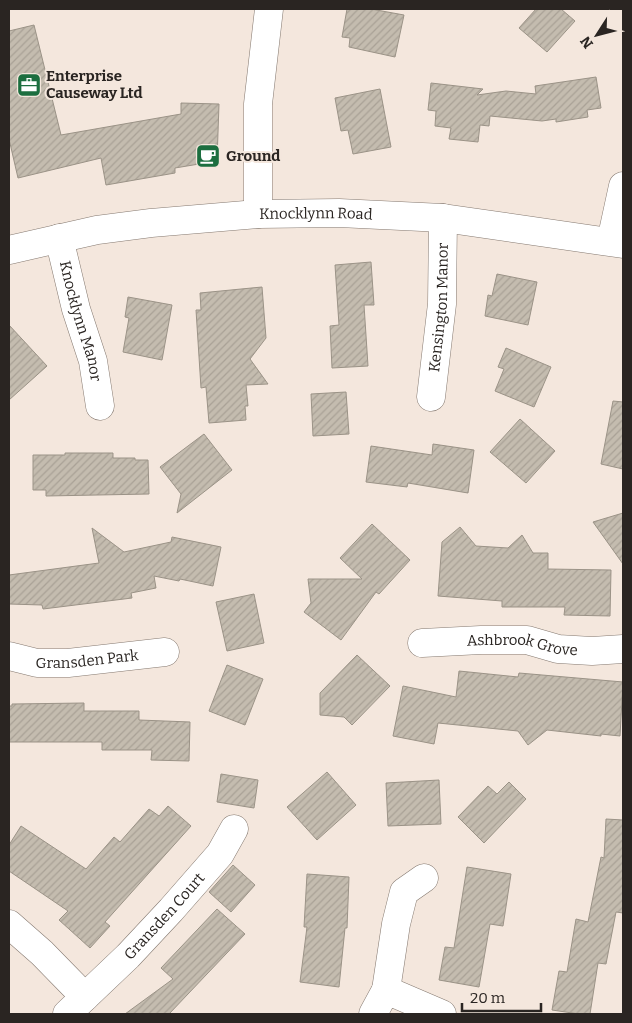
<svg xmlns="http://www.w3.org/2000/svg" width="632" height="1023" viewBox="0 0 632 1023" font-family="Bitter,serif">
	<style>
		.building { fill: url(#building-hatch); stroke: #9b9387 }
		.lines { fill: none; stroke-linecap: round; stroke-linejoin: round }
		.minor-casing { stroke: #857970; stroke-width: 29 }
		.minor { stroke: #fff; stroke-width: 28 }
		.labels { text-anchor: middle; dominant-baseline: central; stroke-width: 4; stroke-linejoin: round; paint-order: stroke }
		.poi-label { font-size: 15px; font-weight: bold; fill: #2a2522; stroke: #f4e7dd; text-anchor: start }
		.street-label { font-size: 15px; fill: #2a2522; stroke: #f4e7dd }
	</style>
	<defs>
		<pattern id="building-hatch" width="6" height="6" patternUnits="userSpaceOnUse" patternTransform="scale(1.25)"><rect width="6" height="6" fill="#c4bcaf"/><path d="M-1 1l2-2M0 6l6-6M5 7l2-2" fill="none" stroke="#a9a196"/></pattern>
	</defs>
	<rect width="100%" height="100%" fill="#f4e7dd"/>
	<path class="building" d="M347,9H371L404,15L395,57L349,47L350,38L342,37Z
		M536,9H561L575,21L547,52L519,28Z
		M34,25L61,135L181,114V103L219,104L217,161L175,168V173L106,185L101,158L18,178L9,139V31Z
		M596,77L601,108L587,110L588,117L556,122V119L542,121L490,116L489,126L480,125L478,142L449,139L451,128L435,126L436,111L428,110L431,83L483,89L477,95L506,91L536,94L535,86Z
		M380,89L391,147L353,154L348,130L341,131L335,98Z
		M371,262L374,305H364L368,366L332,368L330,326L339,325L335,265Z
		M497,274L537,282L528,325L485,316L488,295L492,296Z
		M262,287L266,338L250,359L268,384L246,385L248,406H245L246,420L209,423L206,387L201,388L196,310H201L200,293Z
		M128,297L172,305L162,360L123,352L129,318L125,317Z
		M9,325L47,366L9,400Z
		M506,348L551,367L534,407L495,391L504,369L498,367Z
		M346,392L349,434L313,436L311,394Z
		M613,401L623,402V469L601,464Z
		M520,419L555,451L526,483L490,452Z
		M204,434L232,470L177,513L181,494L160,467Z
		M433,444L474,450L468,493L408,483L407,487L366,482L371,446L432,455Z
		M65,453H113V458H135V460H148L149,494L46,496V490H33V455H65Z
		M623,513V564L593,522Z
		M372,524L410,560L379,594L376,592L341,640L304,612L311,603L308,579H362L340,558Z
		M460,527L476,546L508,548L522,535L533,553H548V569L611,570L610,616L564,615L565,607H502V601L438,596L442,542Z
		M92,528L124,552L171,542L172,537L221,547L213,586L180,579L179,581L154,576L156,588L131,593L132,598L43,609L42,605L9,604V575L99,563Z
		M254,594L264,643L227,651L216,602Z
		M357,655L390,686L352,725L344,717L320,715V693Z
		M227,665L263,679L245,725L209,711Z
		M459,671L518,677L519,673L623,682L620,736L601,734V736L547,730L528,745L518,731L438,723L434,744L393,736L403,686L456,697Z
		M84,703V711H139V720L190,722L189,761L151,760L152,750H102V742H9V706H12V704Z
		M327,772L356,805L317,840L287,807Z
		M221,774L258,780L254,808L217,802Z
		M439,780L441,824L388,826L386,783Z
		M509,782L526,799L484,843L458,817L488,786L497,794Z
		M168,806L191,826L105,922L110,926L90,948L59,920L68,911L9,871V845L21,826L86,869L114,837L120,842L149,809L159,816Z
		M606,819L623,820V913L616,912L606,964L598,963L590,1014H579L552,1010L559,971L567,972L576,919L588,922L601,857L604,858Z
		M233,865L255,885L231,912L209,892Z
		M467,867L511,874L503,926L490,924L479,987L439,980L445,947L454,948Z
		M307,874L349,877L347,928H345L339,987L300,982L307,927H304Z
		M217,909L245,934L169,1014H125L173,979L161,968Z"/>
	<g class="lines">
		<defs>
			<g id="minor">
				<path d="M258,214V104L269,9"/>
				<path id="s1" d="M59,238L76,309L93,361L100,406"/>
				<path d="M611,241L623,186"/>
				<path id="s2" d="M9,250L97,230L151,223L258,214L339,213L443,218L623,244"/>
				<path id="s3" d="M431,397L442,304L443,218"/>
				<path id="s4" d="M422,643L481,640H527L558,649L592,651L623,649"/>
				<path id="s5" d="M9,656L37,663H68L165,652"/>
				<path d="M9,924L42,953L85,997"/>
				<path d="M386,990L396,924L404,892L424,878"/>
				<path id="s6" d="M67,1014L128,956L171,910L220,854L234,829"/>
				<path d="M373,1014L386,990L442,1014"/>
			</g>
		</defs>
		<use href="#minor" class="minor-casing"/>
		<use href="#minor" class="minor"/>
	</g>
	<defs>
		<symbol id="office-square" viewBox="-11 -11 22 22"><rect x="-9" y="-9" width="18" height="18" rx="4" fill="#1c6e3f" stroke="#f4e7dd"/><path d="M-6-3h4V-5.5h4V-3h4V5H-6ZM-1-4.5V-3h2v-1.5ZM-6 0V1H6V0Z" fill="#fff"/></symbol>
		<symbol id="cafe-square" viewBox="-11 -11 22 22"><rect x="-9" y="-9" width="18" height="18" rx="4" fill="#1c6e3f" stroke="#f4e7dd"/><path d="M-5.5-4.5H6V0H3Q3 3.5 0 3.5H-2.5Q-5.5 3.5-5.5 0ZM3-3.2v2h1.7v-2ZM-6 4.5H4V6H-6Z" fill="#fff"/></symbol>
	</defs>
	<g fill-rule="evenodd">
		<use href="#office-square" x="15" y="71" width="28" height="28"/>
		<use href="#cafe-square" x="194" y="142" width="28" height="28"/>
	</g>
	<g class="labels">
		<g class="poi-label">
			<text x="46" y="76">Enterprise<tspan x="46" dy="17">Causeway Ltd</tspan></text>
			<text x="226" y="156">Ground</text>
		</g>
		<g class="street-label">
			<text stroke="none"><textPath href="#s2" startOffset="310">Knocklynn Road</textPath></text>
			<text stroke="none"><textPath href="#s3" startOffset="90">Kensington Manor</textPath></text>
			<text stroke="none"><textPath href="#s1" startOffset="86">Knocklynn Manor</textPath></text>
			<text stroke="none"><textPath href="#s4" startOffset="101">Ashbrook Grove</textPath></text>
			<text stroke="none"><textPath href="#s5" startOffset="79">Gransden Park</textPath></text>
			<text stroke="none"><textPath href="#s6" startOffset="138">Gransden Court</textPath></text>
		</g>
	</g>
	<rect width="632" height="1023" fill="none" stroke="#2a2522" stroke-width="20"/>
	<g transform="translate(597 35) rotate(234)" stroke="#f4e7dd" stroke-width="4" paint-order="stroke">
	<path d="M0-4L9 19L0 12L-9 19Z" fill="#2a2522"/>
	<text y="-8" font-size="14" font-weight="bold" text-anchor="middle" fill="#2a2522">N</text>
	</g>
	<path d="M462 1003v8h79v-8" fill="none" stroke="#2a2522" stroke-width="2.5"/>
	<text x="470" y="1003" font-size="15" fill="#2a2522" stroke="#f4e7dd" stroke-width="4" paint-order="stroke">20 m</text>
</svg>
